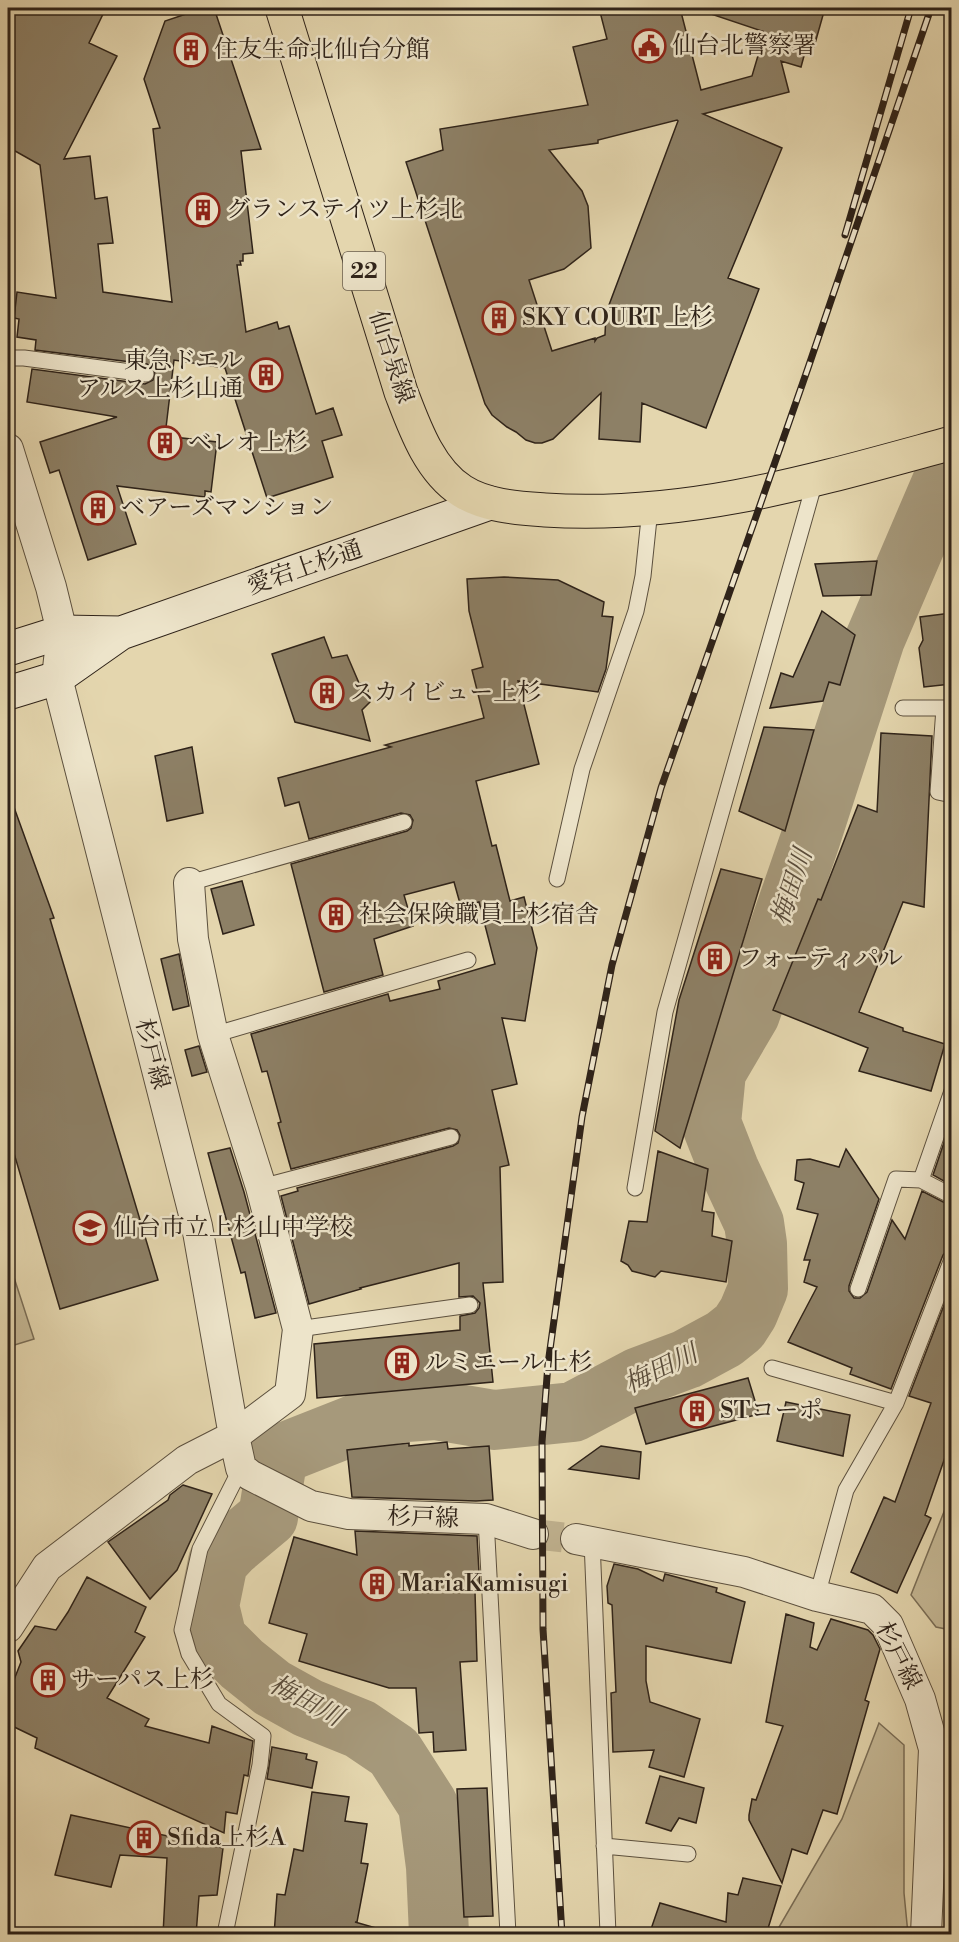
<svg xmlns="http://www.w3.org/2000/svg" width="959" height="1942" viewBox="0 0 959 1942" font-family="'Libre Bodoni','Noto Serif JP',serif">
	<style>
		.green { fill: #c5b895; stroke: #7a6e57; stroke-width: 1.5 }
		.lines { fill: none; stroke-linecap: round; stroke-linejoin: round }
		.stream { stroke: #766a54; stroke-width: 10 }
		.river { stroke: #a6997b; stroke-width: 60 }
		.building { fill: #8d8066; stroke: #2f2319; stroke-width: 1.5; fill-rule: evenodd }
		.street-tunnel { stroke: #c0b290; stroke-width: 30; stroke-dasharray: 30 15; stroke-linecap: butt }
		.lane-casing { stroke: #5c503e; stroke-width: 17 }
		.street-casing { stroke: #5c503e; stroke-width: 32 }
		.secondary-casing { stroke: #2f2319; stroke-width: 35 }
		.primary-casing { stroke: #2f2319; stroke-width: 35 }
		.lane { stroke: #ede4ca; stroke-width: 15 }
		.street { stroke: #ede4ca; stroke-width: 30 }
		.secondary { stroke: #ede4ca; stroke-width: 33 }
		.primary { stroke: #e4d6ae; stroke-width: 33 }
		.rail-casing { stroke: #2f2319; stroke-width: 7 }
		.rail { stroke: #ede4ca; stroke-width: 4.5; stroke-dasharray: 14; stroke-linecap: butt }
		.labels { text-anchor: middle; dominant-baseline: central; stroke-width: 5; stroke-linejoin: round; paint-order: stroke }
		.shield { fill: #ede4ca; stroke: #685d4e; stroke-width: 1.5 }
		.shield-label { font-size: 22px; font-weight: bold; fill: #2f2319 }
		.poi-label { font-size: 24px; fill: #2f2319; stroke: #ede4ca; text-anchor: start }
		.street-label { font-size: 24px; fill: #2f2319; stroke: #ede4ca }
		.water-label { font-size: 26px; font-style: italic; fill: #594c3b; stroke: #ede4ca }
	</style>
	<rect width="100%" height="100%" fill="#e4d6ae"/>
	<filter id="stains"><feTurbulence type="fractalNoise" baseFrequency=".00333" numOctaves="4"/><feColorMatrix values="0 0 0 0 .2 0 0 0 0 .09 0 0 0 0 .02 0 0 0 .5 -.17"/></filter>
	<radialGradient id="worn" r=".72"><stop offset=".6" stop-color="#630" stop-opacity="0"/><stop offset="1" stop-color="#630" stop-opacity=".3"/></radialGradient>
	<path class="green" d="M8,1259L34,1339L8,1347Z
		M951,1494V1630L936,1627L911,1595Z
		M879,1723L904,1745V1893L908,1934H775L842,1819Z"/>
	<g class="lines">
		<path class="stream" d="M268,1439L278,1455"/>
		<path class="river" d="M439,1934L436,1867L428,1805L394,1752L360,1729L308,1708L272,1688L242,1664L217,1639L209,1606L218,1562L231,1548L268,1517L278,1455L372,1418L406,1412L435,1410L494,1420L573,1412L639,1377L687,1359L724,1339L739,1327L748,1313L758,1289L757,1244L754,1223L729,1169L711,1123L716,1072L750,1014L810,840L875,639L952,459"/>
	</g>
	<path class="building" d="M8,8H106L89,43L117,56L64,159L90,156L95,199L107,197L113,243L98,244L103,292L172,302L153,129L160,128L144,79L165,21L204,8H214L261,149L241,151L253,253L243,254V261H240L241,265H237L246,332L277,322L279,329L289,326L316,414L333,408L342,435L322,441L333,477L267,498L225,368L174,360L165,436L217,442L211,492L205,491V497L117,486L136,544L88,560L59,470L50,473L40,442L117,417L27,402L32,369L145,384L153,380L155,371L147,364L35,350L36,340L17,337L19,319L14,318L17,292L56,298L40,165L8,147Z
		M599,8H680L701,90L752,76L765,32L708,13V8H825L814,47L807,45L801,67L781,61L789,92L703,114L782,148L728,278L759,289L706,428L642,403L640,442L599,439L601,393L553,439L542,443H535L526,440L516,432L507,427L492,415L485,404L406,162L443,150L440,129L588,105L573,47L607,39ZM677,120L678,121L606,313L605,335L597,338L595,341V338L552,351L529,280L564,269L591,248L588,206L582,191L549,150L598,143V140Z
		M877,561L871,595L823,596L815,564Z
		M504,577L558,580L604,602L602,616L613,617L606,669L598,692L518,681L539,764L476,781L492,846L496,845L510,901L524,897L537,948L525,1021L502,1018L517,1084L492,1090L509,1165L500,1167L503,1282L483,1283L493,1382L317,1398L314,1344L460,1330V1316L475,1313L479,1308L480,1303L473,1296L459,1297V1263L360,1288L361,1289L309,1304L281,1196L298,1191L297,1188L453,1146L458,1143L460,1135L457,1130L449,1128L291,1169L278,1123L281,1122L267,1071L262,1072L251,1034L388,994L390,1001L440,989L438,981L495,964L479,902L461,907L454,882L404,895L413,926L374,939L383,975L324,992L291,864L407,831L411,828L413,820L410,815L401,813L309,839L299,802L285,806L278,778L391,747L385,745L484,718L472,670L483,667L469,611L467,579Z
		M822,611L855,635L840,685L829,682L823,701L770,708L781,673L793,677Z
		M951,613V684L924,687L919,648L923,640L920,617Z
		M324,637L332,658L347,655L359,683L367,685L370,702L362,710L370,741L295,722L272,654Z
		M764,727L814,730L785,831L739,811Z
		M881,733L932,736L924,907L903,902L859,1012L903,1028V1031L945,1044L931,1091L859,1071L868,1048L773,1010L818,899L821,900L858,805L877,812Z
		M192,747L203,813L167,821L155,756Z
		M11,799L54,918L50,919L158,1280L60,1309L8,1133V800Z
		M721,869L762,879L680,1148L655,1131L679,1000Z
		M242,881L254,925L223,934L211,889Z
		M179,954L189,1006L173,1010L161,959Z
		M199,1046L207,1072L192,1076L185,1050Z
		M951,1122V1185L933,1175Z
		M230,1148L244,1192L276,1313L255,1318L245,1272L241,1273L208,1153Z
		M846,1149L879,1199L849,1286V1291L854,1298H860L867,1292L892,1220L905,1239L922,1191L951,1206V1249L946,1251L943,1255L891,1389L850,1374L852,1368L788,1342L817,1287L804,1282L810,1260H804L818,1214L797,1209L804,1183L795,1180L797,1160L810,1159L839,1167Z
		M658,1151L708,1169L702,1211L714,1213L712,1236L732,1241L726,1282L661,1271L655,1277L632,1271L628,1265L621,1261L629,1221L647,1222Z
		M951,1287V1440L925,1515L931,1518L897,1593L851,1572L884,1497L895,1502L931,1403L909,1396Z
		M748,1378L759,1414L646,1444L635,1408Z
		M786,1402L850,1415L843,1456L777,1441Z
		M447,1442L448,1449L489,1446L493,1500L476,1501L352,1497L347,1450L409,1443V1446Z
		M601,1446L641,1452L639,1479L569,1469Z
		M183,1485L212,1494L177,1570L150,1599L108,1542L168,1500L170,1495Z
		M355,1531L477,1536L480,1591L475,1592L477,1661L460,1662L466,1750L434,1752L433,1732L419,1733L416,1688H389L299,1661L307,1634L269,1623L294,1537L357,1555Z
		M614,1564L638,1569L663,1581L665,1574L717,1588L716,1592L745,1602L731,1663L646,1646V1681L650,1702L700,1719L684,1777L649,1767L654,1750L613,1752L611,1693L616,1692L612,1605L608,1603L607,1586Z
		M87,1577L146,1607L135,1632L145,1637L107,1698L149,1719L145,1726L209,1743L212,1726L253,1741L248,1776L244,1775L237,1814L226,1812L224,1833L35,1748L37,1738L8,1724L13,1701L8,1695L21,1662L18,1651L35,1626L56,1630L68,1612Z
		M786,1614L814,1623L810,1647L817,1650L831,1619L868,1630L873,1635L880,1649L865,1700L869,1702L837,1814L823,1810L807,1854L792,1849L782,1883L749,1820V1815L752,1799L756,1800L783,1726L766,1722Z
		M272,1747L307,1754L306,1759L317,1762L312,1788L267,1779Z
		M660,1776L704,1788L696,1823L679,1818L671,1831L646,1823Z
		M487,1788L493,1916L464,1917L457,1789Z
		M312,1792L349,1797L345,1821L367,1824L361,1863L368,1864L357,1922H355L376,1928L375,1935H274L277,1894L285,1895L294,1849L303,1851Z
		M71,1815L223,1848L217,1895L199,1896L196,1935H163L167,1858L120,1855L111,1887L55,1875Z
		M743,1878L781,1886L766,1935H649L660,1903L726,1922L728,1893L738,1895Z"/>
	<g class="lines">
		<path class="street-tunnel" d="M533,1534L576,1539"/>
		<defs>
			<path id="lane" d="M8,358H24L146,374
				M903,708H944L938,792L952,795
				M557,879L582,769L636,611L643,576L650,509
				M189,883L404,822
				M213,1035L468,960
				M952,1091L921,1180L952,1196
				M261,1187L451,1137
				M635,1188L665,1012L815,481
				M858,1289L896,1179L921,1180
				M298,1329L470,1305
				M772,1368L896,1403
				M486,1519L508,1934
				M592,1541L608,1934
				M817,1596L846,1490L896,1403L952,1259
				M604,1846L688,1854
				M225,1934L260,1765L263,1736L219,1704L189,1654L182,1630L200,1549L241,1468"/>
			<path id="street" d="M8,449L51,587L62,632L57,678L197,1226L234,1436L241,1468L250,1475L311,1506L349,1514L486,1519L533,1534
				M576,1539L744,1572L817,1596L872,1609L888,1625L920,1699L934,1749L926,1934
				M8,1627L47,1567L187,1460L234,1436L290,1394L298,1329L261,1187L213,1035L193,939L189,883"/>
			<path id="secondary" d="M8,649L62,632L121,633
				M8,693L57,678L121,633L490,503"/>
			<path id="primary" d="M282,8L401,392C414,426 429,470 462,491C485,506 518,508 545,510C688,519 816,480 952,443"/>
		</defs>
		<use href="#lane" class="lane-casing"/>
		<use href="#street" class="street-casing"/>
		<use href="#secondary" class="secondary-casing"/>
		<use href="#primary" class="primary-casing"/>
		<use href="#lane" class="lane"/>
		<use href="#street" class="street"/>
		<use href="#secondary" class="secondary"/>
		<use href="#primary" class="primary"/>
		<defs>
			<path id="rail" d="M845,235L911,8
				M562,1934L543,1629L542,1442L548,1364L582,1117L612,965L661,788L808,368L931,8"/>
		</defs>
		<use href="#rail" class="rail-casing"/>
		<use href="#rail" class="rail"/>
	</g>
	<defs>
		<symbol id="civic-ring" viewBox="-11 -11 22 22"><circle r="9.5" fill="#ede4ca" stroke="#8f2418" stroke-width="1.5"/><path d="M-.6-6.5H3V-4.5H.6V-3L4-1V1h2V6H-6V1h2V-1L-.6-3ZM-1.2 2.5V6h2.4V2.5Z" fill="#8f2418"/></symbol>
		<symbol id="building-ring" viewBox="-11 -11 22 22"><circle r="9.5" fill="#ede4ca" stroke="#8f2418" stroke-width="1.5"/><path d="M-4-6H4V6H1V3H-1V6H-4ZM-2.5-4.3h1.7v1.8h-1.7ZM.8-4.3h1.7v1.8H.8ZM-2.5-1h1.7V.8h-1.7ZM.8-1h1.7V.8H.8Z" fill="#8f2418"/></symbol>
		<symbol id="school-ring" viewBox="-11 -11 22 22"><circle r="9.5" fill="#ede4ca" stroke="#8f2418" stroke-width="1.5"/><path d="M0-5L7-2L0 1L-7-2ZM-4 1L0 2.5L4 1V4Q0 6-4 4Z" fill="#8f2418"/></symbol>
	</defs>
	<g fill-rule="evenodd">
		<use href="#civic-ring" x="630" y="27" width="38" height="38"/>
		<use href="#building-ring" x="172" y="31" width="38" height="38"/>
		<use href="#building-ring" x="184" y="191" width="38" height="38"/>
		<use href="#building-ring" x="480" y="299" width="38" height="38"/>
		<use href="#building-ring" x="247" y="356" width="38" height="38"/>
		<use href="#building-ring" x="146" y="424" width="38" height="38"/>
		<use href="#building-ring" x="79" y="489" width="38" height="38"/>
		<use href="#building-ring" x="308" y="674" width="38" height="38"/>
		<use href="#building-ring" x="317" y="896" width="38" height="38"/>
		<use href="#building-ring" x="696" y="940" width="38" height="38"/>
		<use href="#school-ring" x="71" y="1209" width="38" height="38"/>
		<use href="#building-ring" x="383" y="1344" width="38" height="38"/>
		<use href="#building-ring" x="678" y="1392" width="38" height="38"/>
		<use href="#building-ring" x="358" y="1565" width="38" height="38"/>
		<use href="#building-ring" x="29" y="1661" width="38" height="38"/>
		<use href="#building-ring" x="125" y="1819" width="38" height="38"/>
	</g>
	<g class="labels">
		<rect class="shield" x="343" y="252" width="42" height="38" rx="4.5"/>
		<g class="shield-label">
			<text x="364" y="271">22</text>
		</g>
		<g class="poi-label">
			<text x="672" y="46">仙台北警察署</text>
			<text x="214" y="50">住友生命北仙台分館</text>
			<text x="226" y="210">グランステイツ上杉北</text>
			<text x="522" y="318">SKY COURT 上杉</text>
			<text x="243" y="361" text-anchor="end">東急ドエル<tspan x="243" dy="28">アルス上杉山通</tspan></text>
			<text x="188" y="443">ベレオ上杉</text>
			<text x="121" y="508">ベアーズマンション</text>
			<text x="350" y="693">スカイビュー上杉</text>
			<text x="359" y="915">社会保険職員上杉宿舎</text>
			<text x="738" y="959">フォーティパル</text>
			<text x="113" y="1228">仙台市立上杉山中学校</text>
			<text x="425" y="1363">ルミエール上杉</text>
			<text x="720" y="1411">STコーポ</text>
			<text x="400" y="1584">MariaKamisugi</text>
			<text x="71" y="1680">サーパス上杉</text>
			<text x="167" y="1838">Sfida上杉A</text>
		</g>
		<g class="street-label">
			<text transform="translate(391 357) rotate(72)">仙台泉線</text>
			<text transform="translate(305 568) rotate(-19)">愛宕上杉通</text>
			<text transform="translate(152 1054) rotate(75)">杉戸線</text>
			<text transform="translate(423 1518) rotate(2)">杉戸線</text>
			<text transform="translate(898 1656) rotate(63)">杉戸線</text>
		</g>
		<g class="water-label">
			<text transform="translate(792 887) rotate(-72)">梅田川</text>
			<text transform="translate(661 1369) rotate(-26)">梅田川</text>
			<text transform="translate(306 1701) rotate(28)">梅田川</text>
		</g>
	</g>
	<rect width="959" height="1942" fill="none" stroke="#e4d6ae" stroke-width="30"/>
	<rect x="9" y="9" width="941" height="1924" fill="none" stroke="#2f2319" stroke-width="3"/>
	<rect x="15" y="15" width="929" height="1912" fill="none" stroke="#2f2319" stroke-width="1.5"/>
	<rect width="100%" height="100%" filter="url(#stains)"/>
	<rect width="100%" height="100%" fill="url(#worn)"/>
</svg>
